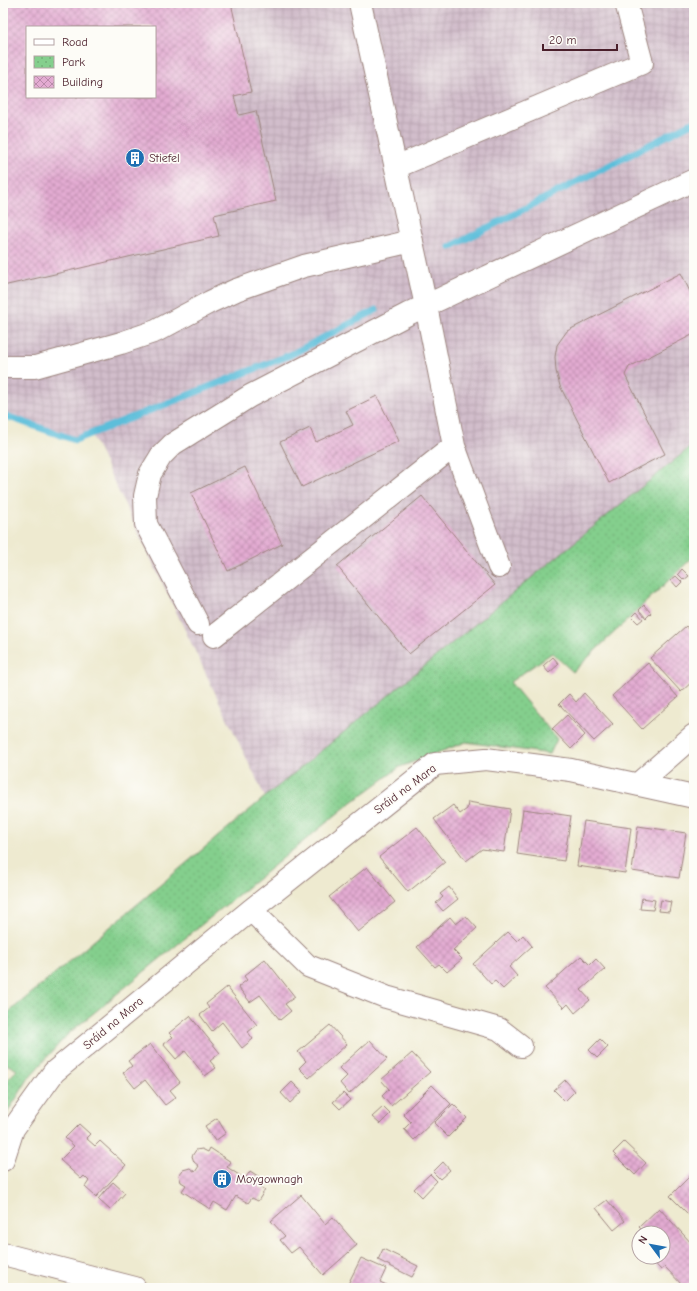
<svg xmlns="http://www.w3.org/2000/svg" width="697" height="1291" viewBox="0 0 697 1291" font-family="'Comic Neue',sans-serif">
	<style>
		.industrial { fill: url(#industrial-grid); fill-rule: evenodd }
		.park { fill: url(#park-dots); stroke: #67775c }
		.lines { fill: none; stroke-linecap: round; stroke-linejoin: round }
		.stream { stroke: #5cbeda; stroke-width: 7 }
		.building { fill: url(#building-cross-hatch); fill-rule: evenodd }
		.minor-casing { stroke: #9c847e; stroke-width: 24 }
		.minor { stroke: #fff; stroke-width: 22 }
		.labels { text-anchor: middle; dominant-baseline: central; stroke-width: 3.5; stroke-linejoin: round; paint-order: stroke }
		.poi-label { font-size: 12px; fill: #4a1f2b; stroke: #fdfcf7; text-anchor: start }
		.street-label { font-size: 12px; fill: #4a1f2b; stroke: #fdfcf7 }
	</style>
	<defs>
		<pattern id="industrial-grid" width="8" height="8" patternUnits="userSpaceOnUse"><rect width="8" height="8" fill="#d1bdcb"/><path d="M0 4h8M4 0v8" fill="none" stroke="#b5a2ae"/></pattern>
		<pattern id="park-dots" width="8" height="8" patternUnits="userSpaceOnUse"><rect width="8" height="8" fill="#84cf8d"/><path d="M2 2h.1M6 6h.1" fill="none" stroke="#74b17a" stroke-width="1.8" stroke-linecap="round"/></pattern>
		<pattern id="building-cross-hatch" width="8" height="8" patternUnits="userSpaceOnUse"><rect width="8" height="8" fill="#e3abd2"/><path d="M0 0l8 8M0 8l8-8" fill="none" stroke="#ba8bab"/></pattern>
	</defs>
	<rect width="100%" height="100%" fill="#fdfcf7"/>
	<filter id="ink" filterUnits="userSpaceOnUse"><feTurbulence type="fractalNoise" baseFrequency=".025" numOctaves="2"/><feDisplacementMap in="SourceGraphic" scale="8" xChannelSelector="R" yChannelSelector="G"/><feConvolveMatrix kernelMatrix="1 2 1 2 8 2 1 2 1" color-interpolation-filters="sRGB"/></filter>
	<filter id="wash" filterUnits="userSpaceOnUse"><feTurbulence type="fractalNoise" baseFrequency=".012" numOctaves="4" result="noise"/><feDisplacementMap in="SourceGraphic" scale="16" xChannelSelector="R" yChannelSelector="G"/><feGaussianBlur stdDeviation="0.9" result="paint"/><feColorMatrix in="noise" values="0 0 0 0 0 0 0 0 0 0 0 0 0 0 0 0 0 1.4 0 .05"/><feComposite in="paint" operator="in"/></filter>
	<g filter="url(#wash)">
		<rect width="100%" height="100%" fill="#eeead0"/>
		<path class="industrial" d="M3,3H694V444L265,797L91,434L75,440L3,415ZM27,27H155V97H27Z"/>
		<path class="park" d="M694,444V556L573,672L552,653L510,682L557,739L550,754L466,742L400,767L348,805L68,1034L30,1076L3,1120V1084L17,1070L3,1062V1017L265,797Z"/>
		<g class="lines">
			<path class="stream" d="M450,247L694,122
				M3,415L75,440L290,355L376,310"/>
		</g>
		<g id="blocks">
			<path class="building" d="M3,3H231L251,92L234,96L239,115L256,111L276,201L214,215L219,236L3,286ZM27,27H155V97H27Z
				M681,273L694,300V334L629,367L625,375L665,454L609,483L560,386L556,371L555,357L557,345L567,331Z
				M377,396L399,441L302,487L280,442L310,428L316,442L353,425L346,411Z
				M245,467L282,544L228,571L191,493Z
				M422,496L495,585L409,654L337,566Z
				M682,569L689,576L684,580L678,574Z
				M676,576L682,582L677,587L671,580Z
				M644,605L651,613L646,618L639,610Z
				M637,612L643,619L638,623L632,617Z
				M686,626L694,635V680L681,692L650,658Z
				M553,657L559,664L549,673L543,666Z
				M648,663L678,697L642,729L612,696Z
				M584,693L613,724L594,741L559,704L569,694L576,702Z
				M567,715L585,735L571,749L552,729Z
				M468,802L510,809L504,852L482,849L466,861L434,819L453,805L460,814L467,809Z
				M523,809L571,816L564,861L517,854Z
				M584,821L631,828L625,873L577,866Z
				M638,826L686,833L679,878L632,871Z
				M417,827L445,862L408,892L379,857Z
				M367,867L395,902L358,932L329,897Z
				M449,887L458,899L443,911L436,903L443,897L440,894Z
				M642,898L655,900L653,910L640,909Z
				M661,900L671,902L669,912L659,911Z
				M466,916L477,928L453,950L462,959L447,972L439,964L435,967L417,947L450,917L456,924Z
				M508,932L517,941L523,935L532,946L509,967L517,976L503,989L495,981L491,984L473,964Z
				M581,956L590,965L596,959L605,969L581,990L590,1000L575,1013L568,1004L564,1008L545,988Z
				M265,959L295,997L285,1004L291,1011L280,1020L260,995L250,1002L238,987L247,980L244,976Z
				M227,987L257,1025L248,1032L253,1039L242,1048L222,1022L212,1031L200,1015L209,1008L206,1004Z
				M190,1016L220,1053L210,1061L216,1068L205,1076L185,1051L176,1059L163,1044L173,1037L169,1033Z
				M330,1025L347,1044L309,1078L299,1068L306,1061L298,1052Z
				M600,1039L608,1047L597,1058L589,1050Z
				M370,1040L387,1059L349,1094L340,1083L347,1076L339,1068Z
				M150,1044L180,1082L170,1090L176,1097L165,1105L145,1080L135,1088L123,1073L132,1066L128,1061Z
				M412,1053L430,1072L391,1106L382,1096L389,1089L381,1080Z
				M565,1080L575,1091L565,1101L554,1090Z
				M292,1082L302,1092L290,1103L281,1093Z
				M432,1085L451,1104L414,1140L404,1129L411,1122L403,1114Z
				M343,1093L350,1100L340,1109L333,1102Z
				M453,1104L467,1118L448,1137L434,1123Z
				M383,1107L390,1114L380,1124L372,1117Z
				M217,1118L226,1133L215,1141L205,1126Z
				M79,1124L90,1134L86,1138L95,1146L100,1141L126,1165L96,1197L85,1187L89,1181L84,1176L81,1179L60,1160L74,1146L65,1138Z
				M624,1142L646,1163L635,1175L613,1153Z
				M210,1148L231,1162L227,1167L245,1179L250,1171L264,1180L259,1187L265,1190L258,1201L252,1198L248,1203L236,1196L227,1210L214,1202L210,1209L182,1191L186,1185L181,1182L179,1175L183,1170L190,1168L195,1172L199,1166L194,1162L192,1156L196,1150L202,1149L208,1152Z
				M443,1162L450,1170L440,1179L433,1172Z
				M694,1172V1220L670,1196Z
				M430,1174L437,1181L422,1197L414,1189Z
				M113,1182L125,1193L110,1210L98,1199Z
				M301,1195L325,1224L333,1217L357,1245L323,1275L299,1247L291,1253L280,1240L285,1236L271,1221Z
				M607,1200L625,1221L614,1230L596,1208Z
				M659,1208L694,1246V1279L685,1288L665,1267L661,1270L649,1257H663V1233H645L639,1227Z
				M383,1249L418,1266L412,1277L378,1260Z
				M361,1258L386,1269L380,1282L393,1288H346Z"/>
		</g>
	</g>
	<g filter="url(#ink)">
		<use href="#blocks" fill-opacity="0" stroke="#9c847e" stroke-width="1"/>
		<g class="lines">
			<defs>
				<path id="minor" d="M360,3L426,306L454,446L499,567
					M396,167L642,63L626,3
					M3,367H35L121,343L156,331L210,302L236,290L304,266L412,241
					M198,624L146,524L145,496L150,474L161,456L173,444L250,396L408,314L694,180
					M214,636L454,446
					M638,784L694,735
					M251,910L308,966L386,997L499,1029L521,1046
					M3,1160L13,1129L54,1072L251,910L435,764L486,759L571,770L694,797
					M3,1254L135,1288"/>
			</defs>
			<use href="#minor" class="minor-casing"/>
			<use href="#minor" class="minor"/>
		</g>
	</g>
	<defs>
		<symbol id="building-disc" viewBox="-11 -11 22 22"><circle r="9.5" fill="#1f6fb2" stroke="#fdfcf7"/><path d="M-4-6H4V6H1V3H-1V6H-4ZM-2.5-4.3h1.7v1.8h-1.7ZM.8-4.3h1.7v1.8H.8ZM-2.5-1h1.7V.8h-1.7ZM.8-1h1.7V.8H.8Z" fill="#fff"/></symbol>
	</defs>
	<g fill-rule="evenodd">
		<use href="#building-disc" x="124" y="147" width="22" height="22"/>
		<use href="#building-disc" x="211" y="1168" width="22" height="22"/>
	</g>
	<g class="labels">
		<g class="poi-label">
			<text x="149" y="158">Stiefel</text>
			<text x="236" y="1179">Moygownagh</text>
		</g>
		<g class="street-label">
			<text transform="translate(405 789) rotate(-37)">Sráid na Mara</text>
			<text transform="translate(113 1023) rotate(-40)">Sráid na Mara</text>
		</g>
	</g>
	<rect width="697" height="1291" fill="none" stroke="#fdfcf7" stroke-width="16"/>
	<rect x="26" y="26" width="130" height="72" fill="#fdfcf7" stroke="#b5a4a5"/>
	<rect x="34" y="39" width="20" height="6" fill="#ffffff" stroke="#b5a4a5"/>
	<text x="62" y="46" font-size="12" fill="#4a1f2b">Road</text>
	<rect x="34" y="56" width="20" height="12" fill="url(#park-dots)" stroke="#b5a4a5"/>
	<text x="62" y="66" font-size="12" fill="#4a1f2b">Park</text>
	<rect x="34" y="76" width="20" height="12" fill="url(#building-cross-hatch)" stroke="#b5a4a5"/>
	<text x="62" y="86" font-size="12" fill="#4a1f2b">Building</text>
	<g transform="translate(651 1245) rotate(302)"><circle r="19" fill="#fdfcf7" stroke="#b5a4a5"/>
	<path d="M0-3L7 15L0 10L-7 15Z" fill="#1f6fb2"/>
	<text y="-6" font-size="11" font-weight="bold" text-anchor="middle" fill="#4a1f2b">N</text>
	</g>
	<path d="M543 44v6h74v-6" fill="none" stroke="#4a1f2b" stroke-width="2"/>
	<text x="549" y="44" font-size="12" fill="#4a1f2b" stroke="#fdfcf7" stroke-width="3" paint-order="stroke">20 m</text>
</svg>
